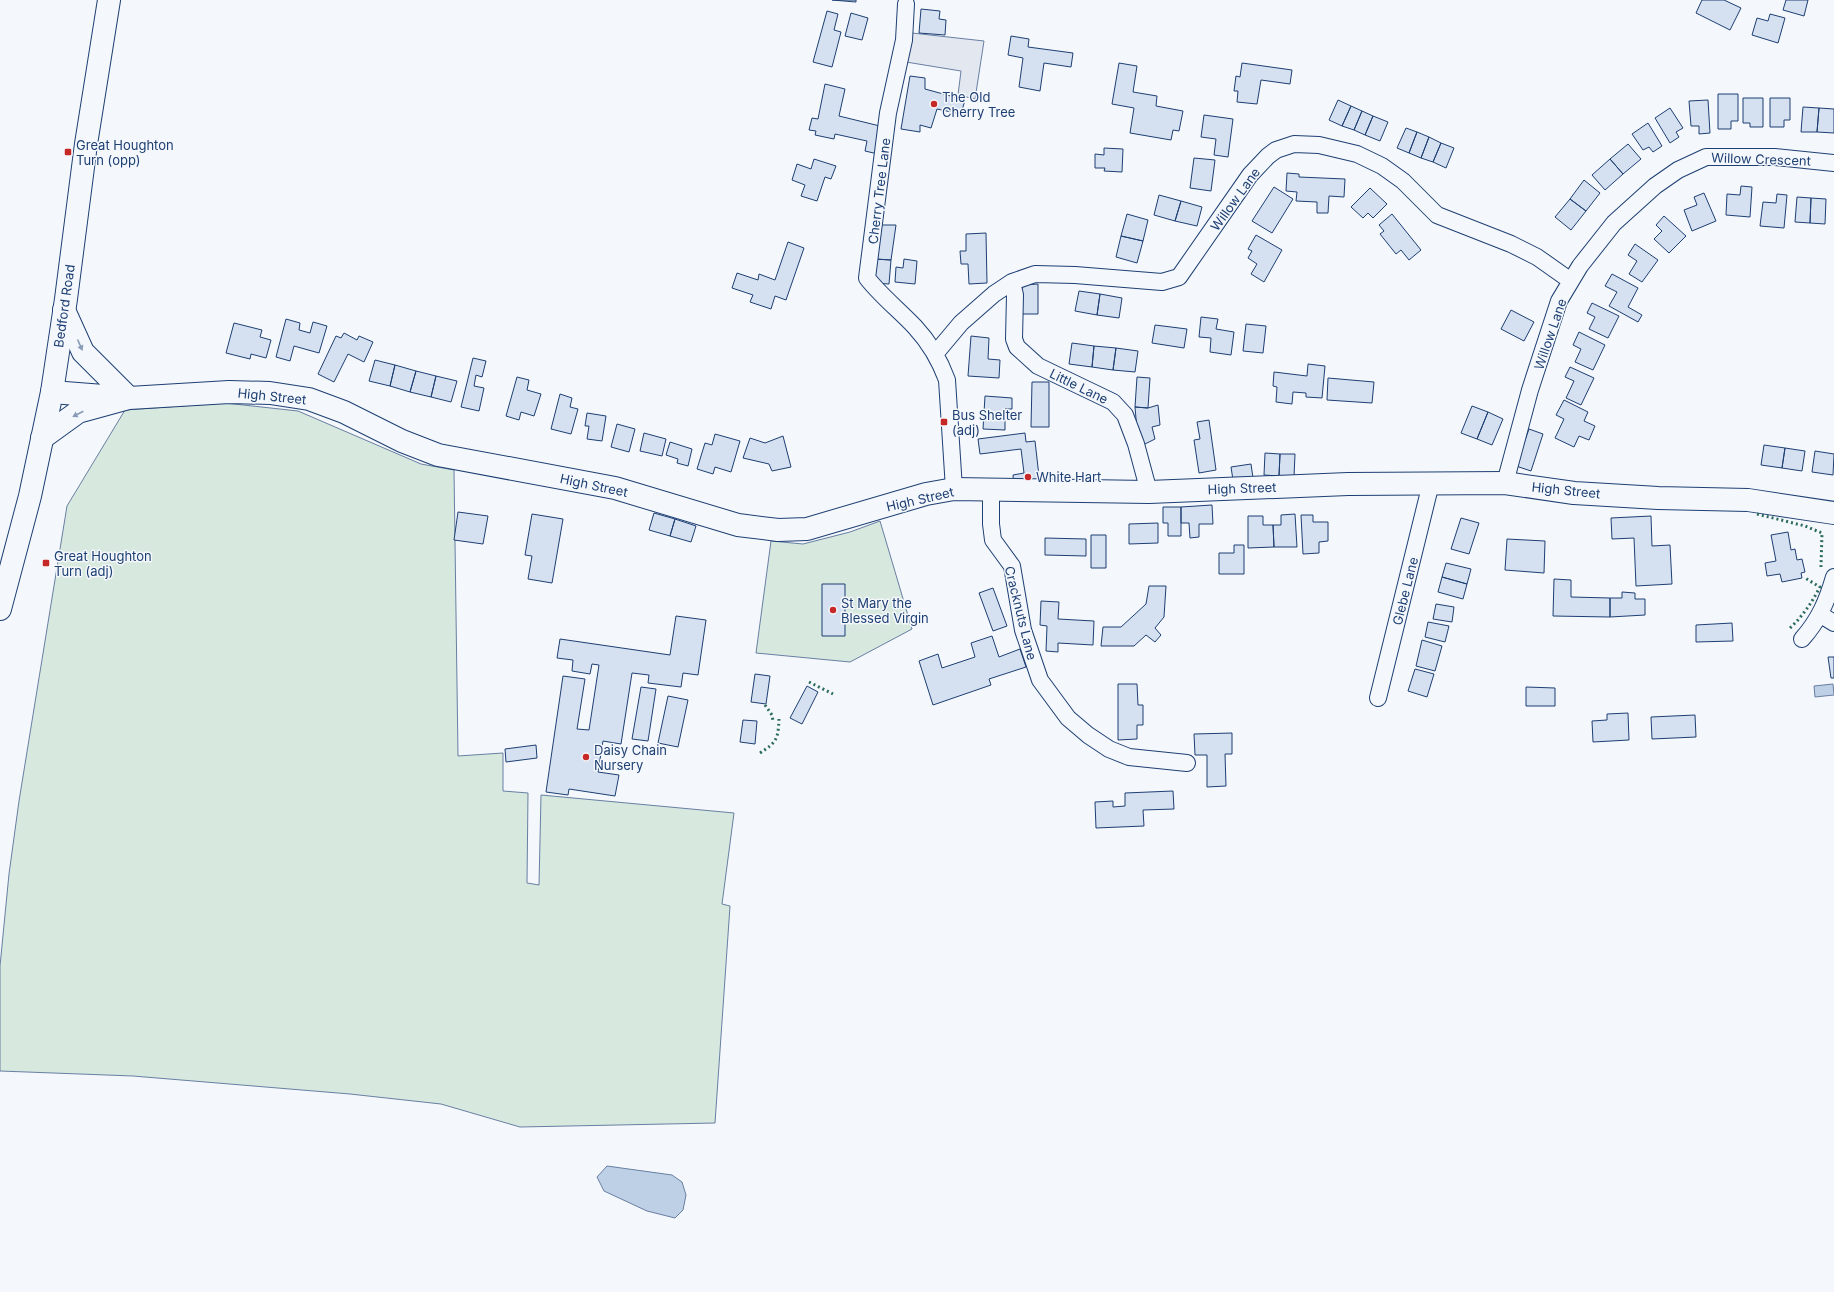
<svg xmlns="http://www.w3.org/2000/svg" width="1834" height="1292" viewBox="0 0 1834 1292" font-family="Inter,sans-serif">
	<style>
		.green { fill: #d7e8df; stroke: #687fa3 }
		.parking { fill: #e3e8f0; stroke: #687fa3 }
		.water { fill: #bed0e5; stroke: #687fa3 }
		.building { fill: #d5e0f0; stroke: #1d3f73 }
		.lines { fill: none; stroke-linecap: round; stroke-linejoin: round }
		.street-casing { stroke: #1d3f73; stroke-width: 18 }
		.secondary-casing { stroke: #1d3f73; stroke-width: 24 }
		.highway-casing { stroke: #1d3f73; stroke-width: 24 }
		.street { stroke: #f4f7fb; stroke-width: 16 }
		.secondary { stroke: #f4f7fb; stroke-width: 22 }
		.highway { stroke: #f4f7fb; stroke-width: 22 }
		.hedge { stroke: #2c6c60; stroke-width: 3; stroke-dasharray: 2 3; stroke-linecap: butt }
		.oneway { fill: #889bb7 }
		.poi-dot { fill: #c62828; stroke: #f4f7fb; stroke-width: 1.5 }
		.labels { text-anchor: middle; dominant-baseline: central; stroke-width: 3; stroke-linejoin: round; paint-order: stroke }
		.poi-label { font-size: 13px; fill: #1d3f73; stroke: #f4f7fb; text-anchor: start }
		.street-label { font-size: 13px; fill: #1d3f73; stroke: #f4f7fb }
	</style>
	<rect width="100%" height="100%" fill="#f4f7fb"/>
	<path class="green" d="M225,403L298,411L421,464L454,470L458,756L503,753V791L528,793L527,883L539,885L541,795L734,813L722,904L730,906L715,1123L520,1127L441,1104L350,1094L133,1076L0,1071V966L9,874L19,801L67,506L125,410Z
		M880,521L912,629L850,662L756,653L771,541L803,544L850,532Z"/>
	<path class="parking" d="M912,33L984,41L975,99L958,95L961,71L906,62Z"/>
	<path class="water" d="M1833,684L1834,695L1815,697L1814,686Z
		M607,1166L672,1175L682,1182L686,1195L683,1210L675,1218L647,1211L604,1191L597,1177Z"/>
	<path class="building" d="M832,0H856V2Z
		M1702,0H1724L1741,8L1730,30L1696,13Z
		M1786,0H1808L1804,16L1783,10Z
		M921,9L940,11L939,19L946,20L945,35L919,33Z
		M827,11L838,14L834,30L841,32L832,67L813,62Z
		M851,13L868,18L862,40L845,36Z
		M1770,14L1785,18L1778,43L1752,35L1757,18L1768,21Z
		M1011,36L1029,39L1028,47L1073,53L1071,67L1044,63L1040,91L1019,87L1023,58L1008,55Z
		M1119,63L1137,66L1133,92L1157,96L1156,106L1183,111L1179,131L1173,130L1171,140L1130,133L1134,108L1112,104Z
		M1242,63L1292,70L1290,84L1261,80L1257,104L1237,102L1238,91H1234L1236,76L1240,77Z
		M910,76L925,78V89L965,100L961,114L937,109L931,128L920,125V132L901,129Z
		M825,84L845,89L839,116L884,127L878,154L865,151L867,141L835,134L834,139L815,135L816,131L809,130L812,118L818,119Z
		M1718,94H1738V121H1731V129H1718Z
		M1743,98H1763V127H1750V123H1743Z
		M1770,98H1790V120H1784V127H1770Z
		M1338,100L1351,106L1342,126L1329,120Z
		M1708,100L1710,133L1699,134V126H1691L1689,101Z
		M1351,106L1362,111L1354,130L1342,126Z
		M1803,107L1819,108L1817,132H1801Z
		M1670,108L1683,128L1676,132L1679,137L1670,143L1655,118Z
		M1819,108L1834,109V133L1817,132Z
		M1362,111L1373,116L1365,135L1354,130Z
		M1204,115L1233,119L1228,157L1214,155L1216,139L1201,137Z
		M1373,116L1388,122L1380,141L1365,135Z
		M1648,123L1662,146L1653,152L1649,147L1643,150L1632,134Z
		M1406,128L1417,132L1409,153L1397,148Z
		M1417,132L1429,137L1421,158L1409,153Z
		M1429,137L1441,143L1433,162L1421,158Z
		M1441,143L1454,148L1446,168L1433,162Z
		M1628,144L1641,159L1623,174L1610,159Z
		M1104,148L1123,149L1122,172L1104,171L1105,168H1095V154L1104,155Z
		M1194,158L1215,160L1211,191L1190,188Z
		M814,159L836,166L831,179L825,177L817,201L801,196L805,185L792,180L797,164L811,169Z
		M1610,159L1623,174L1605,190L1592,175Z
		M1287,173L1299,174V177L1345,179L1344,197L1329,196L1328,213H1317V202L1296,201L1297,192L1286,191Z
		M1584,180L1600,193L1586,211L1570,199Z
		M1741,186L1752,187L1750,217L1726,215L1727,194L1740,195Z
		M1274,187L1293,199L1272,233L1252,221Z
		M1370,188L1387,204L1373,218L1368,213L1363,218L1351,207Z
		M1704,193L1716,221L1692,231L1684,210L1697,205L1694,197Z
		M1777,194L1787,195L1784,228L1760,226L1763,202L1776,203Z
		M1159,195L1181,201L1175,221L1154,215Z
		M1797,197L1811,198L1810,223L1795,222Z
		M1811,198L1826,199L1825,224L1810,223Z
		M1570,199L1586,211L1571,230L1555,217Z
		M1181,201L1202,207L1197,226L1175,221Z
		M1127,214L1148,220L1143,241L1121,236Z
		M1392,214L1421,250L1409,260L1401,250L1396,254L1380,234L1384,231L1379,225Z
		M1664,216L1686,236L1669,253L1654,239L1662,231L1656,225Z
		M878,225H896L891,260L875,259Z
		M986,233L987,283L969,284L968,264H961L960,251H966V234Z
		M1256,235L1282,250L1264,282L1251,274L1257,264L1248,258L1252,251L1248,249Z
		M1121,236L1143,241L1137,263L1116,257Z
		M788,242L804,248L786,300L775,296L771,309L750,302L753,295L732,288L737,273L758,280L759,274L775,280Z
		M1635,244L1658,260L1642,282L1629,274L1637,261L1628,255Z
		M875,259L891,260L889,284L874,283Z
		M904,259L917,261L915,284L895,282L896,267L903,268Z
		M1612,274L1638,288L1628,307L1642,315L1638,322L1609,306L1617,292L1605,286Z
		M1038,284V314H1022V285Z
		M1079,291L1100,294L1097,315L1075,311Z
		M1100,294L1122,298L1119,318L1097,315Z
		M1592,303L1619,316L1608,338L1589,329L1595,317L1587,313Z
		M1511,310L1534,322L1524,341L1501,329Z
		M1201,317L1218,319L1216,329L1234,332L1231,355L1210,352L1211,338L1199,337Z
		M286,319L300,323L299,330L310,333L313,322L327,326L319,353L294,346L290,361L276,357Z
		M234,323L262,330L260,337L271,340L266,358L251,354L250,359L226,353Z
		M1246,324L1266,326L1263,353L1243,351Z
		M1155,325L1187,329L1184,348L1152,343Z
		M1579,332L1605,345L1593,370L1575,362L1581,349L1573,345Z
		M344,333L357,340L359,336L373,342L364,362L348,354L334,382L318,374L336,336L341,338Z
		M971,336L989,338L988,359L1000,360L999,378L968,376Z
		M1072,343L1094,346L1092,367L1069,364Z
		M1094,346L1116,348L1113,370L1092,367Z
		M1116,348L1138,351L1135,372L1113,370Z
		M473,358L486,361L482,377L476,375L474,386L484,388L479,411L461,407Z
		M375,360L395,365L390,386L369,381Z
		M1308,364L1325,366L1322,398L1306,397V393L1293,392L1292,404L1276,402L1277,387L1273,386L1274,372L1307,376Z
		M395,365L416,371L410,392L390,386Z
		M1570,367L1594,378L1581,405L1566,398L1574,381L1565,377Z
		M416,371L436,376L431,397L410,392Z
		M436,376L457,381L451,402L431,397Z
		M517,377L529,380L527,390L541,394L534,416L521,412L519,420L506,416Z
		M1137,377L1150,378L1148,408L1135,407Z
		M1328,378L1374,382L1372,403L1327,400Z
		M1032,382H1049V427H1031Z
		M560,394L572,398L570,407L578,409L571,434L551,429Z
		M985,396L1012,398V409H1005V430L983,429Z
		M1564,400L1588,412L1584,421L1595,426L1589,440L1579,436L1574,447L1555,438L1564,419L1556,415Z
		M1158,405L1160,425L1152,427L1155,439L1143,445L1137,430L1135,407L1148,408Z
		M1472,406L1488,412L1477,439L1461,433Z
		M1488,412L1503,419L1492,445L1477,439Z
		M587,413L606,416L602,441L587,439L589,426H585Z
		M1209,420L1216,470L1199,473L1194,440L1200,439L1197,422Z
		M617,424L635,429L629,452L611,447Z
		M1529,429L1543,434L1531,471L1516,466Z
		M644,433L666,439L662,456L640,451Z
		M1025,433L1026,442L1035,441L1040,485L1014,488L1013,475L1024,473L1021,449L980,454L978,439Z
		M715,434L740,441L731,472L715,467L713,474L697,469L705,443L712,445Z
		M783,436L791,467L772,471L769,464L743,458L750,438L765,443Z
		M670,442L692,449L688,466L677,463L678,459L666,455Z
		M1764,445L1785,448L1782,468L1761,465Z
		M1785,448L1805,451L1802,471L1782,468Z
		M1815,451L1834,454L1833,475L1812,472Z
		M1265,453L1280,454L1279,476L1264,475Z
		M1280,454H1295L1294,477L1279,476Z
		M1251,464L1253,478L1233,480L1231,467Z
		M1212,505L1213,524H1199V537L1190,538L1189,523H1181V507Z
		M1163,507H1181V536H1168V523H1163Z
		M458,512L488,516L483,544L454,540Z
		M654,513L675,519L670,536L649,530Z
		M532,514L563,519L552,583L528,579L532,556L525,555Z
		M1295,514L1297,547H1274L1273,525H1281V515Z
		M1301,515H1313V522H1328V541L1319,542V553L1303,554Z
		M1248,516H1263V525H1273L1274,547L1248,548Z
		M1651,516L1652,546L1670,545L1672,584L1636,586L1634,538L1612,539L1611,518Z
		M1461,518L1479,523L1469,554L1451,549Z
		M675,519L696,526L691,542L670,536Z
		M1158,523V543L1129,544V524Z
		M1788,532L1791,550L1795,549L1797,560L1802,559L1805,572L1801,573L1802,578L1782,582L1780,574L1767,576L1765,563L1776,561L1771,535Z
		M1091,535H1106V568H1091Z
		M1045,538L1086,539V556L1045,555Z
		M1507,539L1545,541L1544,573L1505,570Z
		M1234,545H1244V574H1219V553H1234Z
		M1446,563L1471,569L1467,584L1442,577Z
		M1442,577L1467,584L1463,599L1438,592Z
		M1554,579L1571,580V597L1610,598V617L1553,616Z
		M822,584H845V636H822Z
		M1149,586H1166L1164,617L1155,628L1161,635L1155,642L1146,635L1134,646H1101L1103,627H1121L1146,604Z
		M993,588L1007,626L993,631L979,593Z
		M1622,592L1635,593V599H1645V615L1610,617V598H1622Z
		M1041,601L1059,602L1058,619L1094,621L1093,645L1058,643V652L1046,651L1047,626L1040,625Z
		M1436,604L1454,607L1452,622L1433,619Z
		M676,616L706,620L698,675L683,673L681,687L648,683L649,675L632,673L621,744L603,741L598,772L619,775L615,796L569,789L568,795L546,792L563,676L585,679L577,729L589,730L599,665L592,664L590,674L572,671L573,660L557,658L560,639L670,655Z
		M1428,622L1449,626L1445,642L1425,637Z
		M1732,623L1733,641L1696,642V625Z
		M992,636L999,657L1020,649L1026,667L989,679L991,685L933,705L919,661L938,654L942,668L975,657L971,643Z
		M1422,640L1442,646L1435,671L1416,666Z
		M1828,657H1834V678H1831Z
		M1415,669L1434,674L1427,697L1408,691Z
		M755,674L770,676L766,704L751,702Z
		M1118,684H1137L1138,705H1143V725H1137V739L1118,740Z
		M807,686L818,692L802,724L790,718Z
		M641,687L656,689L648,741L632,739Z
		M1526,687L1555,688V706H1526Z
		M668,696L688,700L678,747L658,743Z
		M1628,713L1629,740L1593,742L1592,721L1607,720V714Z
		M1695,715L1696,737L1652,739L1651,717Z
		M743,720L757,721L755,744L740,742Z
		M1232,733V754H1225L1226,786L1207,787V755H1195L1194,734Z
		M536,745L537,758L506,762L505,749Z
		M1173,791L1174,809L1143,810L1144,826L1096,828L1095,802L1113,801V807L1125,806V793Z"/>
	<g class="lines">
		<defs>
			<path id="street" d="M906,4L904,40L888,113L867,278C881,296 899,310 915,327C929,342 940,361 947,380L954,489
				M1571,281L1580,266L1614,223L1655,186L1678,170L1706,157H1775L1834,163
				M1012,282L1015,295L1014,339L1017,347L1038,366L1113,402L1125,415L1136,444L1149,492
				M935,354L961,323L994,294L1012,282L1035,274L1075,275L1162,282L1179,277L1250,175L1268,156L1276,150L1294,144L1319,145L1357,154L1382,166L1403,181L1437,215L1511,244L1537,257L1571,281L1559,301L1530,390L1505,483
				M991,491V524L993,540L1012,566L1023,630L1040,680L1068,718L1088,735L1109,749L1129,757L1187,763
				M1821,615L1834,623
				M1802,639C1819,620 1827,601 1834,577
				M1378,698L1431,483"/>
			<path id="secondary" d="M52,392L129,398L229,392L270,393L309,399L344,412L402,441L438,455L615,488L738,525L778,530L807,529L926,494L954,489L1149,492L1348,484L1505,483L1574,493L1658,498L1748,500L1834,513
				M42,438L78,412L129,398L83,352L64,310"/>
			<path id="highway" d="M0,609L30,496L52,392L66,299L86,144L109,0"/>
		</defs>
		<use href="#street" class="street-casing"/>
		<use href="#secondary" class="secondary-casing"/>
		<use href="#highway" class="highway-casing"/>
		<use href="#street" class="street"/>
		<use href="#secondary" class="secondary"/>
		<use href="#highway" class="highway"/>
		<path class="hedge" d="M1757,514L1805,526L1822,533L1821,567
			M1790,628C1803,616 1812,602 1820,587L1805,578
			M809,682L833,694
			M765,705L772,715L773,721
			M760,753C777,742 778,739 779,719"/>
	</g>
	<defs><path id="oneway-solid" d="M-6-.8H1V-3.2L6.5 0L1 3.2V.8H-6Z"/></defs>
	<g class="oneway">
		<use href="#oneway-solid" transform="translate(80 345) rotate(66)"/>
		<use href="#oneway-solid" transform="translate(78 414) rotate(153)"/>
	</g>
	<g class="poi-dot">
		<circle cx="934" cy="104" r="4"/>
		<rect x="64" y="148" width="8" height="8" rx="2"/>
		<rect x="940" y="418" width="8" height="8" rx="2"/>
		<circle cx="1028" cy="477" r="4"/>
		<rect x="42" y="559" width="8" height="8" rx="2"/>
		<circle cx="833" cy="610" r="4"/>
		<circle cx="586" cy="757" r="4"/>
	</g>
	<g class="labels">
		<g class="poi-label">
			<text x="942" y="97">The Old<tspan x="942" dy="15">Cherry Tree</tspan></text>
			<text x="76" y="145">Great Houghton<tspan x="76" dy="15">Turn (opp)</tspan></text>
			<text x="952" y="415">Bus Shelter<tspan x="952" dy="15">(adj)</tspan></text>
			<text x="1036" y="477">White Hart</text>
			<text x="54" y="556">Great Houghton<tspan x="54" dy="15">Turn (adj)</tspan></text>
			<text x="841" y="603">St Mary the<tspan x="841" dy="15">Blessed Virgin</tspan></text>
			<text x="594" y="750">Daisy Chain<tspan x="594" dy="15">Nursery</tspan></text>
		</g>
		<g class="street-label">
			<text transform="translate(1761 159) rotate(2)">Willow Crescent</text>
			<text transform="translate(879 191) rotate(-83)">Cherry Tree Lane</text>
			<text transform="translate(1235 199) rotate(-54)">Willow Lane</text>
			<text transform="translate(64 306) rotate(-82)">Bedford Road</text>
			<text transform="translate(1550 334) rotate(-71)">Willow Lane</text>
			<text transform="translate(1079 386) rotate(26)">Little Lane</text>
			<text transform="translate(272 396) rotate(6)">High Street</text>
			<text transform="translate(594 485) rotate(12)">High Street</text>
			<text transform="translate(1242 488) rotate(-2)">High Street</text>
			<text transform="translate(1566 490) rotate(6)">High Street</text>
			<text transform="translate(920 499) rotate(-13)">High Street</text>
			<text transform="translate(1405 591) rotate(-76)">Glebe Lane</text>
			<text transform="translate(1021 613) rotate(76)">Cracknuts Lane</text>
		</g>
	</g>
</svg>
